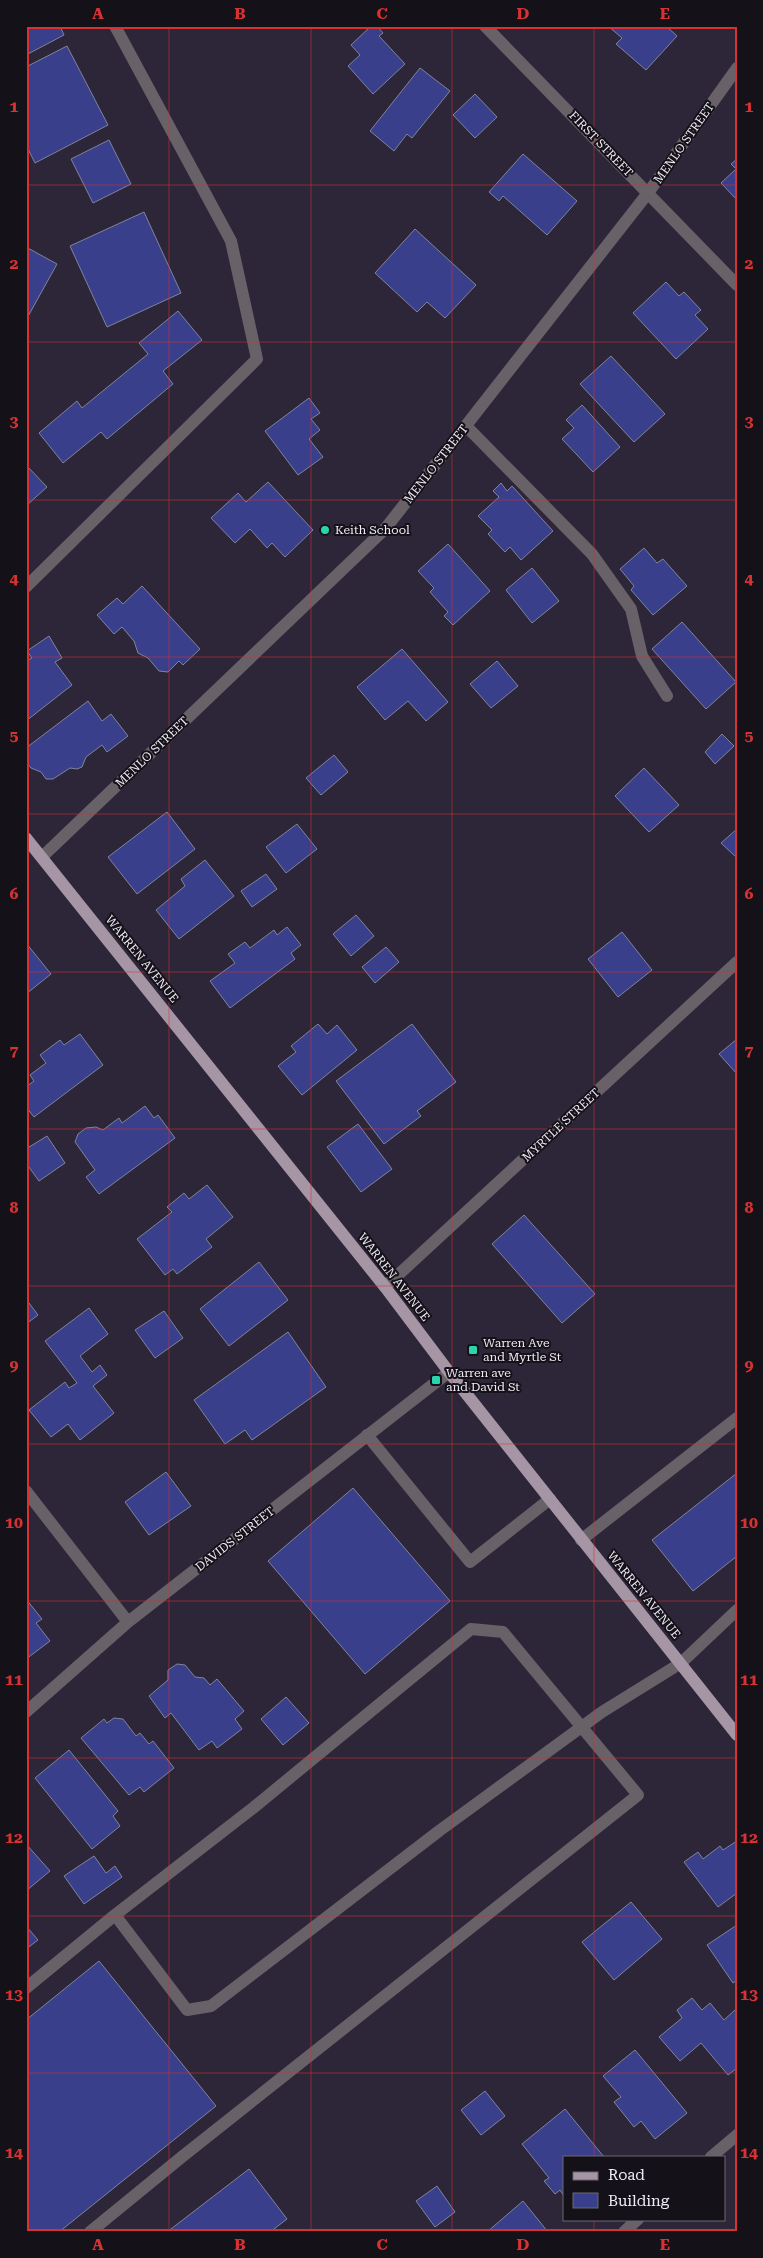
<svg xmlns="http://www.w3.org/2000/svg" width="763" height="2258" viewBox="0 0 763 2258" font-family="'Roboto Serif',serif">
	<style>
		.building { fill: #393f8b; stroke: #80849a }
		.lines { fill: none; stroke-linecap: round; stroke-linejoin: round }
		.minor { stroke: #696168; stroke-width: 12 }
		.major { stroke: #a696a5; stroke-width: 12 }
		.grid { fill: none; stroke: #d73232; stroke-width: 1; stroke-opacity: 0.55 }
		.poi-dot { fill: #29d5ad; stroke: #141119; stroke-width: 2 }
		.labels { text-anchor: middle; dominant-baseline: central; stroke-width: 4; stroke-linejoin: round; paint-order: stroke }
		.street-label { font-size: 12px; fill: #f0ebf7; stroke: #141119 }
		.poi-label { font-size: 12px; fill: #f0ebf7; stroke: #141119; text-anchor: start }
		.neatline { fill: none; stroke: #d73232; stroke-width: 2 }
		.grid-label { font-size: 16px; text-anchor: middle; font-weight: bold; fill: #d73232 }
	</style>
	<rect width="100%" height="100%" fill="#2d2638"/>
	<path class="building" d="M26,26H60L64,35L26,55Z
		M371,26H377L383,33L379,36L405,64L373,94L348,66L360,55L351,45Z
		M608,26H666L677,36L646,70L616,44L622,38Z
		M67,46L108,125L35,163L26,145V67Z
		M420,68L450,91L412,138L407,134L394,151L370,131Z
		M475,94L497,117L475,138L453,115Z
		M109,140L131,184L93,203L71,159Z
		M523,154L577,201L547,235L503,196L499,201L489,192Z
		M737,159V200L721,183L736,169L731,164Z
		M144,212L181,293L107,327L70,246Z
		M415,229L476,285L445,318L427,302L417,312L375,273Z
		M26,247L57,264L26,320Z
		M666,282L679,296L684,292L701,310L695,315L708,329L676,359L633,313Z
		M178,311L202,340L163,371L173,384L107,439L101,432L63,463L39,433L77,401L82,408L148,354L139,343Z
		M611,356L665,414L634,442L580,384Z
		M309,398L320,413L311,419L320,430L309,439L323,457L298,475L265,431Z
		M582,405L620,447L593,472L562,439L574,428L566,420Z
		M26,465L47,487L26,506Z
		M268,482L313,530L285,557L272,543L267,548L250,529L235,543L211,518L238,493L246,502Z
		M501,483L507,491L512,486L553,531L521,560L510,547L505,552L488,534L492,530L478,516L499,497L493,491Z
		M448,544L490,591L453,625L444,616L448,612L430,592L434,588L418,571Z
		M644,548L657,563L663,559L687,586L653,615L631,590L634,586L620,569Z
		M532,568L559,601L532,623L506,590Z
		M142,586L200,649L183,665L179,661L168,672L159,671L148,658L138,653L134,641L122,627L114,634L97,615L117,598L123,604Z
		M682,622L736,682L706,709L652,649Z
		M49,636L62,658L55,662L72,685L26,721V661L32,658L27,651Z
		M402,649L448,702L426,721L408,701L385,720L357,687Z
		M497,661L518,686L491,708L470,684Z
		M88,701L102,721L111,714L128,736L107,752L102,745L86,757L82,767L77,769L70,768L53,779H46L41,772L31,768L26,762V748Z
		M722,734L734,746L715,764L705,752Z
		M334,755L348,772L321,795L306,778Z
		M644,768L679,805L649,832L615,796Z
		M167,812L195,849L137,894L108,857Z
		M297,824L317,849L286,873L266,847Z
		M737,829V858L721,843Z
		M205,860L234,896L179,939L156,910L185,886L181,879Z
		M266,874L277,889L252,907L241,891Z
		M356,915L374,936L351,956L333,934Z
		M287,927L301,945L291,953L295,959L230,1008L210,981L235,963L228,954L245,942L250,948L274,930L277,935Z
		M622,932L652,970L618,997L588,959Z
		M26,943L51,974L26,994Z
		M386,947L399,962L375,983L362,967Z
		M318,1024L327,1034L337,1025L357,1050L302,1095L278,1066L296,1052L291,1046Z
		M412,1024L456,1082L417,1111L421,1116L384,1144L336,1081Z
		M80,1034L103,1065L34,1117L26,1107V1087L34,1081L30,1075L46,1063L40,1055L60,1040L64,1045Z
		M737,1039V1074L719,1054Z
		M145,1106L154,1118L158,1115L175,1138L99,1194L86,1177L95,1170L75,1142L78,1134L86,1128L96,1127L103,1130L119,1118L122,1123Z
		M358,1124L392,1169L361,1192L327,1147Z
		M47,1136L65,1163L39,1181L26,1163V1149Z
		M207,1185L233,1217L206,1239L212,1247L177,1274L173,1269L165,1275L137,1239L172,1212L167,1207L184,1193L189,1199Z
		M524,1215L595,1294L562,1323L492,1244Z
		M259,1262L288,1300L229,1346L200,1309Z
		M26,1299L38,1315L26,1324Z
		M89,1308L108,1334L80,1356L92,1372L100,1365L107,1375L93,1386L114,1413L80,1440L68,1424L51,1437L29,1410L65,1382L69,1388L77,1383L45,1341Z
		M164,1311L183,1338L155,1358L135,1330Z
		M288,1332L326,1387L252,1440L245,1430L225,1444L194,1400Z
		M166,1472L191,1506L149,1535L125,1502Z
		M737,1473V1556L693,1591L652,1540Z
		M353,1488L450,1601L365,1674L268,1561Z
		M26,1599L42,1619L36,1623L50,1641L26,1659Z
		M177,1664L185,1665L195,1677L204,1678L210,1685L217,1679L244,1711L235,1719L242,1729L217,1748L212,1741L199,1750L171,1713L165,1718L149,1696L168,1680V1670Z
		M286,1697L309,1723L283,1745L261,1719Z
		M114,1718L123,1719L136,1736L140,1733L149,1744L153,1741L174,1768L144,1792L140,1787L129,1795L81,1738L104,1719L107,1723Z
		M69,1750L118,1811L113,1816L120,1826L92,1849L35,1778Z
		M737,1841V1893L718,1907L684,1862L698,1852L703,1859L720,1846L723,1850Z
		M26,1844L50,1871L26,1891Z
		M94,1856L106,1873L115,1866L122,1877L84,1904L64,1876Z
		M631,1902L662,1939L614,1980L582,1942Z
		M737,1925V1980L733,1983L707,1945Z
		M26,1926L38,1940L26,1949Z
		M99,1961L216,2106L59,2232H26V2020Z
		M692,1998L702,2010L710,2003L724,2020L735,2010L737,2012V2068L728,2075L701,2043L680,2061L659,2037L682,2018L677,2010Z
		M635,2050L687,2113L655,2139L641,2121L634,2127L614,2102L621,2097L603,2076Z
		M485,2091L505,2116L481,2135L461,2110Z
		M565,2109L604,2157H564V2196L560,2190L555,2194L544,2181L549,2178L522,2144Z
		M249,2169L287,2219L270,2232H167Z
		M437,2186L455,2212L435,2227L416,2201Z
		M523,2201L548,2232H487Z"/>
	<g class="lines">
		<path class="minor" d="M485,26L737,285
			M466,426L592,554L631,609L642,656L667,696
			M26,587L257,359L231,241L115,26
			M42,857L385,529L648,193L737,68
			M385,1287L737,962
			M367,1435L470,1562L550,1499
			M26,1491L128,1622
			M581,1540L737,1418
			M26,1712L128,1622L449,1372
			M115,1915L187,2010L211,2006L439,1831L602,1712L681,1663L737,1610
			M26,1988L115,1915L253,1808L471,1629L503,1632L638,1795L183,2156L90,2232
			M711,2157L737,2135
			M624,2232L638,2219"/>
		<path class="major" d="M26,838L385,1287L449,1372L737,1735"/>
	</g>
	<path class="grid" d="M169,26V2232M311,26V2232M452,26V2232M594,26V2157M26,185H737M26,342H737M26,500H737M26,657H737M26,814H737M26,972H737M26,1129H737M26,1286H737M26,1444H737M26,1601H737M26,1758H737M26,1916H737M26,2073H737M594,2219V2232"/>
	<g class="poi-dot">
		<circle cx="325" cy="530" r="5"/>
		<rect x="468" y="1345" width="10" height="10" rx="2.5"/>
		<rect x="431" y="1375" width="10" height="10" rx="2.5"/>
	</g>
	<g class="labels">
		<g class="street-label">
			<text transform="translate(684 143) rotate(-55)">MENLO STREET</text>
			<text transform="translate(601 144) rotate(46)">FIRST STREET</text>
			<text transform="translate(436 464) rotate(-52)">MENLO STREET</text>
			<text transform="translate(152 752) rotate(-44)">MENLO STREET</text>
			<text transform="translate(142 959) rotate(51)">WARREN AVENUE</text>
			<text transform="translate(561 1125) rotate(-43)">MYRTLE STREET</text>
			<text transform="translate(394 1277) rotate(52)">WARREN AVENUE</text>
			<text transform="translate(235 1539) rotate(-38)">DAVIDS STREET</text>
			<text transform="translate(644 1595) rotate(51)">WARREN AVENUE</text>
		</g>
		<g class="poi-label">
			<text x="335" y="530">Keith School</text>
			<text x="483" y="1343">Warren Ave<tspan x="483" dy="14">and Myrtle St</tspan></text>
			<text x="446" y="1373">Warren ave<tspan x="446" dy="14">and David St</tspan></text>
		</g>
	</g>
	<rect width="763" height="2258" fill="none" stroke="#141119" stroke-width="55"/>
	<rect x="563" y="2156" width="162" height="65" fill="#141119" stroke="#6c6872"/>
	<rect x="573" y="2172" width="25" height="8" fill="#a696a5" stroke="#6c6872"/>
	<text x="608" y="2180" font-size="15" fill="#f0ebf7">Road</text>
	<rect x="573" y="2193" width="25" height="15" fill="#393f8b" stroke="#6c6872"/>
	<text x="608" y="2206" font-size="15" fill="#f0ebf7">Building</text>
	<rect x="28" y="28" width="708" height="2202" class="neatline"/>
	<g class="grid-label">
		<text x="98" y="19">A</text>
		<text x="240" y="19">B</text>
		<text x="382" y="19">C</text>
		<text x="523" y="19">D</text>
		<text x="665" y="19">E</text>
		<text x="14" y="112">1</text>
		<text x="749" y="112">1</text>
		<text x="14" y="269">2</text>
		<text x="749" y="269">2</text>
		<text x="14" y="427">3</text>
		<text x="749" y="427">3</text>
		<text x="14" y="584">4</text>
		<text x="749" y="584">4</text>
		<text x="14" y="741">5</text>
		<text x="749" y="741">5</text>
		<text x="14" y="899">6</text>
		<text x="749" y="899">6</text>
		<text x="14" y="1056">7</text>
		<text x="749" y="1056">7</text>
		<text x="14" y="1213">8</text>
		<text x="749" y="1213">8</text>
		<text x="14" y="1371">9</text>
		<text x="749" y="1371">9</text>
		<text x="14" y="1528">10</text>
		<text x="749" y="1528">10</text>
		<text x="14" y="1685">11</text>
		<text x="749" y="1685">11</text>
		<text x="14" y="1843">12</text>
		<text x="749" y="1843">12</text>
		<text x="14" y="2000">13</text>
		<text x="749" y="2000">13</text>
		<text x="14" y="2158">14</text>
		<text x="749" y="2158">14</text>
		<text x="98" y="2250">A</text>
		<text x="240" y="2250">B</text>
		<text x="382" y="2250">C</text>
		<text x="523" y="2250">D</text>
		<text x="665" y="2250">E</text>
	</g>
</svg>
